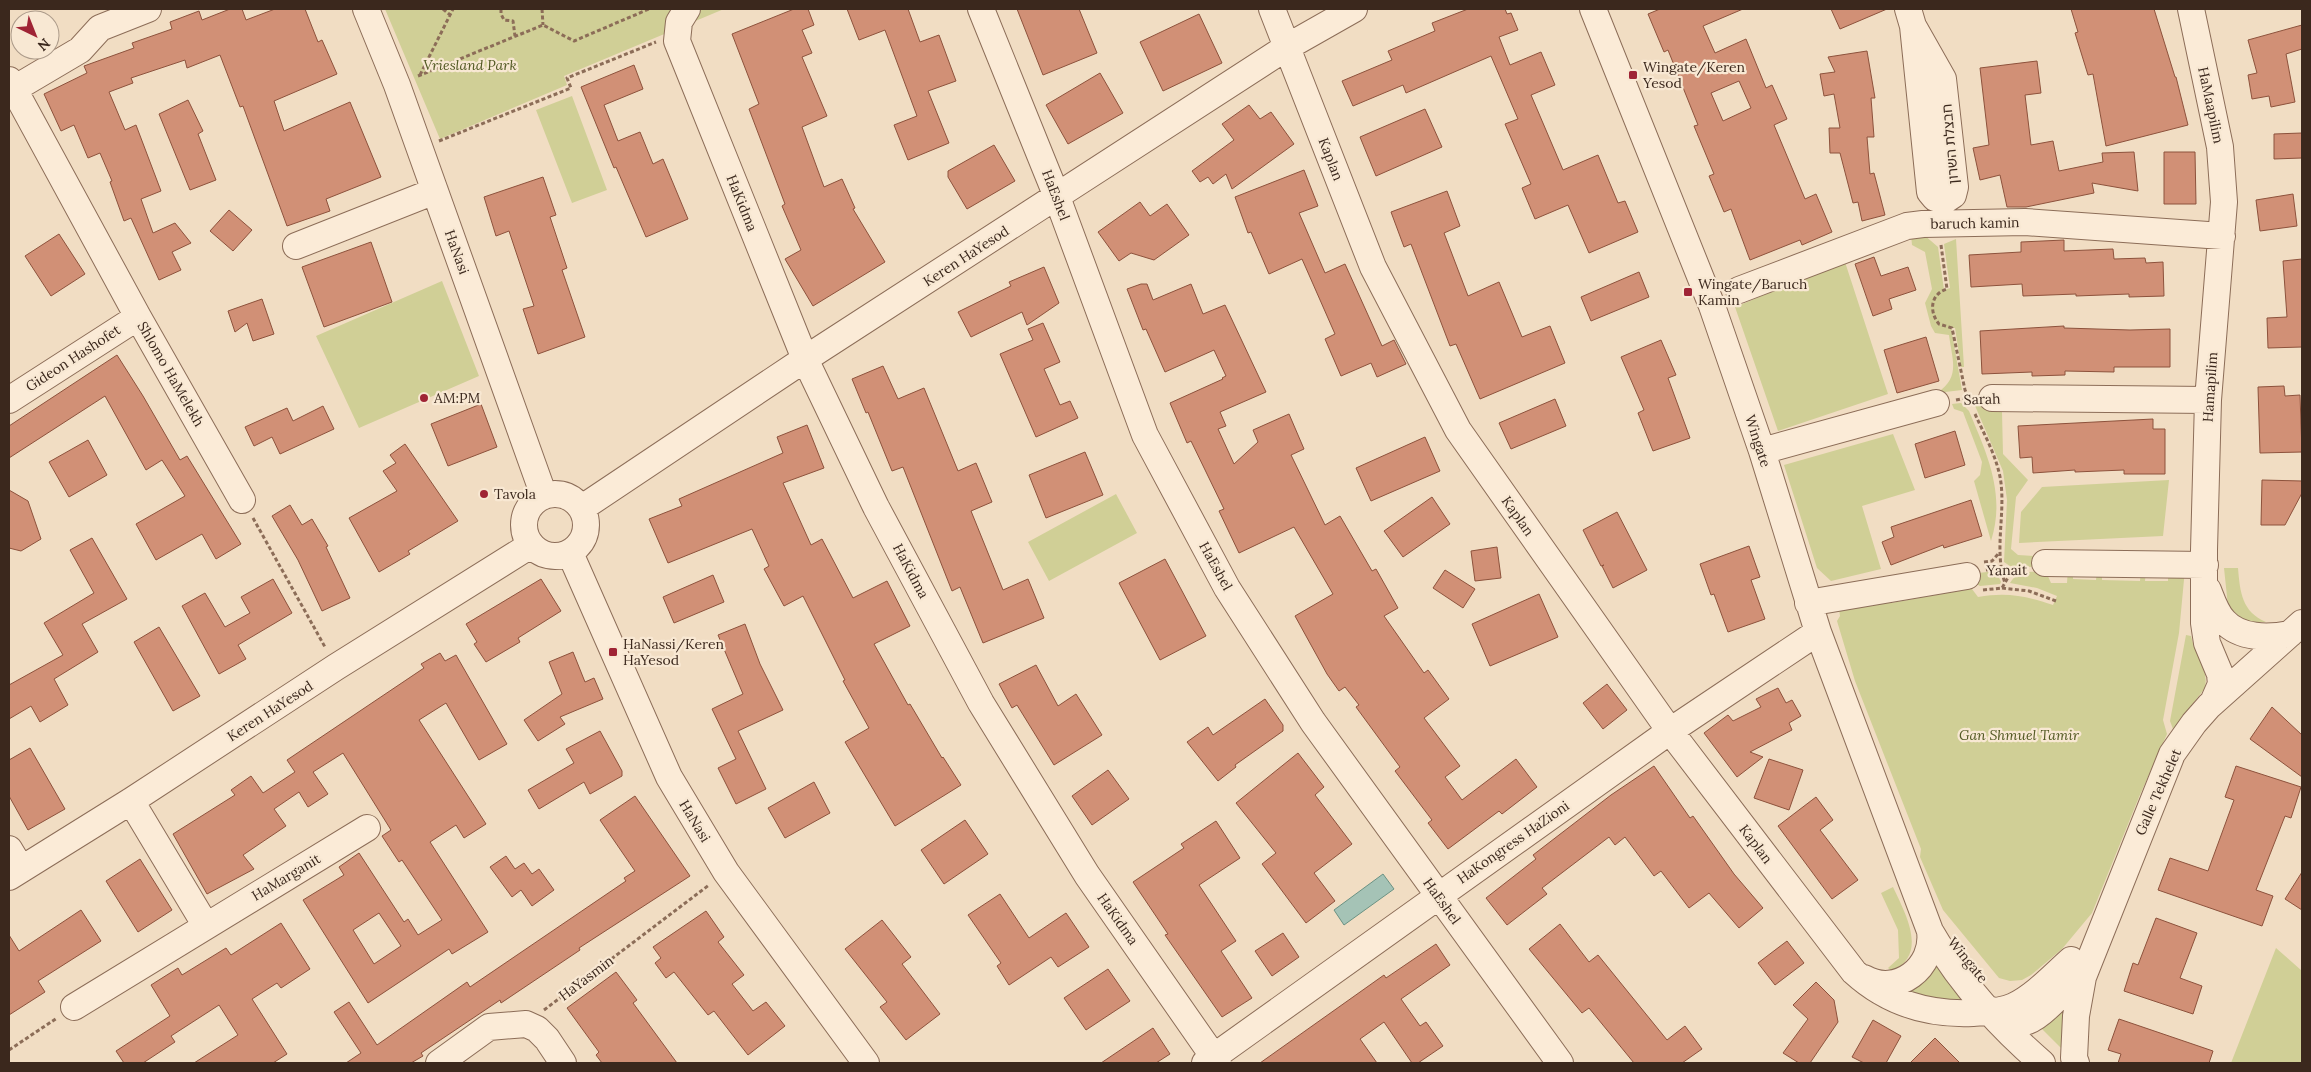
<svg xmlns="http://www.w3.org/2000/svg" width="2311" height="1072" viewBox="0 0 2311 1072" font-family="Lora,'Noto Sans Hebrew',serif">
	<style>
		.green { fill: #d0cf96 }
		.water { fill: #a5c3b6; stroke: #6b9283 }
		.building { fill: #d19076; stroke: #8d523c; fill-rule: evenodd }
		.lines { fill: none; stroke-linecap: round; stroke-linejoin: round }
		.minor-casing { stroke: #8c6d58; stroke-width: 28 }
		.path { stroke: #8c6d58; stroke-width: 3; stroke-dasharray: 4 2.5; stroke-linecap: butt }
		.minor { stroke: #fbebd7; stroke-width: 26 }
		.poi-dot { fill: #9f2435; stroke: #f8e8d3; stroke-width: 2 }
		.labels { text-anchor: middle; dominant-baseline: central; stroke-width: 4.5; stroke-linejoin: round; paint-order: stroke }
		.park-label { font-size: 14px; font-style: italic; fill: #525923; stroke: #f8e8d3 }
		.poi-label { font-size: 14px; fill: #3b281d; stroke: #f8e8d3; text-anchor: start }
		.street-label { font-size: 14px; fill: #3b281d; stroke: #f8e8d3 }
	</style>
	<rect width="100%" height="100%" fill="#f1ddc3"/>
	<path class="green" d="M385,9H724L564,76L567,85L440,139Z
		M572,96L607,190L572,203L536,110Z
		M1923,234L1938,247L1944,290L1950,288L1944,244L1956,239L1964,367H1961L1955,328H1951L1962,390L1937,393C1961,377 1952,360 1949,335L1935,333L1931,326L1925,303L1932,289L1925,252L1912,245L1911,235Z
		M1845,262L1888,394L1778,431L1735,307Z
		M442,281L479,376L359,428L316,336Z
		M1973,401H1982L1992,411L2002,412L2003,454L2028,480L2016,497L2011,549L2018,555L2035,556L2033,567L2010,566L2004,562L2007,500L2003,471Z
		M1961,403L1969,411C1987,454 2006,494 1991,541L1974,481L1980,475L1982,462L1963,412L1954,409L1952,404Z
		M1893,434L1915,490L1862,506L1881,569L1831,581L1817,568L1784,465Z
		M2169,480L2163,536L2019,543L2021,512L2042,487Z
		M1116,494L1137,533L1049,581L1028,542Z
		M2073,567V579L2096,580L2097,569H2102V580L2140,581L2141,569L2146,570L2145,581H2168V569H2185L2179,633L2163,720L2167,734L2139,797L2092,913L2062,949L2031,975L2022,980L2010,981L1999,978L1943,910L1920,857L1921,849L1855,681L1837,621L1840,616L1839,609L1890,597L1891,603L1919,598L1924,589L1925,597L1942,594L1941,585L1946,584L1947,593L1972,589L1978,597C2007,592 2026,596 2053,605L2057,596L2037,588L2010,583C2017,570 2033,570 2047,574L2051,583H2067L2068,568Z
		M2224,568H2238C2240,592 2242,612 2266,622H2243L2228,606Z
		M1996,571L2001,582L2000,584L1980,586L1973,582L1978,573Z
		M2186,635L2191,636C2195,655 2209,668 2205,688L2173,729L2170,721Z
		M1893,887C1905,913 1929,954 1892,971L1888,968L1899,958L1898,930L1881,893Z
		M2276,948L2302,971V1063H2231Z
		M1932,957L1970,997L1952,1006L1895,989Z
		M2068,994L2062,1049L2040,1027Z"/>
	<path class="water" d="M1383,874L1394,889L1344,925L1334,910Z"/>
	<path class="building" d="M230,9H242L246,20L275,9H305L318,42L322,40L337,74L274,101L284,131L350,102L381,177L326,199L330,211L287,226L243,106L240,107L220,55L187,68L185,60L131,78L133,83L109,92L125,130L136,125L161,191L141,199L153,233L175,223L191,243L172,252L181,270L159,280L131,218L124,221L110,182L112,181L100,153L88,158L74,125L61,131L44,94L87,73L84,66L134,48L132,43L172,29L170,22L199,11L202,20Z
		M794,9H808L814,25L802,30L812,53L802,57L827,116L802,127L824,187L842,179L855,208L853,209L885,262L813,306L785,259L801,250L782,206L785,204L749,109L759,104L732,34Z
		M847,9H908L920,42L939,35L956,81L928,91L949,143L908,160L894,125L917,116L885,30L859,40Z
		M1017,9H1079L1097,53L1043,75Z
		M1468,9H1505L1507,14L1511,13L1518,30L1499,37L1510,65L1541,52L1555,85L1531,95L1563,170L1598,155L1618,203L1625,201L1638,232L1589,253L1568,205L1535,219L1522,188L1531,184L1505,124L1518,119L1491,56L1406,93L1403,85L1353,106L1342,81L1392,60L1388,51L1435,31L1432,23Z
		M1660,9H1743L1703,26L1715,53L1746,39L1766,88L1772,85L1787,119L1774,125L1805,199L1816,194L1832,232L1802,245L1800,240L1750,260L1731,209L1724,212L1709,176L1714,174L1694,126L1698,125L1668,50L1664,52L1648,14ZM1739,81L1751,108L1723,121L1711,93Z
		M1831,9H1887L1840,29Z
		M2071,9H2154L2175,77H2176L2188,125L2106,146L2093,74L2088,75L2075,33L2078,32Z
		M1199,14L1222,63L1163,91L1140,42Z
		M2302,25V49L2286,54L2295,102L2271,107L2269,96L2252,99L2248,75L2257,73L2248,40Z
		M1867,51L1875,98H1871L1874,137H1867L1870,174L1874,173L1885,215L1862,221L1858,202L1853,203L1840,153H1830L1829,128H1840L1834,94L1824,96L1820,74L1835,72L1828,57Z
		M2037,61L2041,93L2025,95L2031,145L2053,141L2059,171L2103,162L2102,153L2134,152L2138,191L2092,183L2094,193L2026,207H2007L2000,175L1980,180L1973,148L1989,145L1980,68Z
		M634,65L643,89L604,105L618,141L640,132L653,164L663,159L688,219L646,237L616,167L614,168L581,87Z
		M1100,73L1123,113L1068,144L1046,105Z
		M188,100L203,131L198,134L216,180L190,190L159,114Z
		M1249,105L1260,119L1271,112L1294,144L1232,189L1226,174L1213,184L1208,177L1200,182L1192,171L1234,140L1222,124Z
		M1425,109L1442,147L1376,176L1360,137Z
		M2302,133V158L2274,159V134Z
		M994,145L1015,181L967,209L948,177V171Z
		M2164,152H2195L2196,204H2164Z
		M1304,170L1318,206L1299,213L1325,273L1345,264L1382,346L1394,340L1406,364L1377,377L1371,363L1341,376L1325,339L1335,334L1302,259L1269,274L1251,232L1248,233L1235,197Z
		M543,177L556,215L550,217L567,268L562,270L585,337L538,354L523,309L534,306L509,231L496,236L484,197Z
		M1447,191L1460,226L1444,233L1468,296L1499,282L1522,337L1550,326L1565,363L1480,399L1456,344L1450,346L1411,244L1404,247L1391,212Z
		M2293,194L2297,226L2260,231L2256,200Z
		M1140,202L1150,216L1167,204L1189,235L1154,260L1131,253L1119,261L1098,232Z
		M229,210L252,230L233,251L210,231Z
		M59,234L85,274L51,296L25,256Z
		M2064,240V251L2113,249L2114,259L2145,258L2146,263L2163,262L2164,296L2129,297V294L2076,296V294L2023,296L2022,284L1971,287L1969,255L2021,252V242Z
		M371,242L392,302L324,327L302,267Z
		M1874,257L1881,276L1908,267L1916,290L1889,299L1892,309L1873,316L1855,264Z
		M2302,259V347L2268,348L2267,318L2287,317L2283,261Z
		M1044,267L1059,303L1027,325L1022,312L971,337L958,312L1011,286L1009,282Z
		M1639,272L1649,297L1591,321L1581,297Z
		M1141,284H1147L1153,300L1191,284L1203,314L1225,305L1266,392L1220,412L1226,426L1218,429L1234,464L1258,442L1253,430L1289,414L1304,449L1291,455L1325,525L1340,516L1372,571L1376,569L1398,608L1384,616L1424,673L1428,670L1449,699L1424,718L1460,766L1445,777L1462,800L1516,759L1537,787L1502,814L1499,811L1448,849L1428,823L1432,820L1395,771L1400,767L1356,707L1359,705L1345,687L1339,691L1327,674L1295,616L1333,594L1294,527L1239,553L1219,511L1224,509L1191,441L1187,443L1170,403L1223,379L1222,378L1226,376L1214,350L1165,372L1146,329L1143,330L1127,289Z
		M262,299L274,334L253,341L247,323L235,332L228,311Z
		M1043,323L1060,362L1044,369L1060,405L1070,401L1078,418L1036,437L1000,354L1033,340L1028,329Z
		M2064,326V328L2130,330L2170,329V367H2114V372L2065,371V375L2032,376V372L1982,374L1980,331Z
		M1926,337L1939,381L1897,393L1884,350Z
		M1661,340L1676,375L1668,378L1690,438L1653,451L1638,413L1644,410L1621,357Z
		M117,355L143,396L180,460L187,456L241,544L216,559L202,534L156,560L136,524L185,496L162,460L146,470L105,396L9,458V426Z
		M883,366L898,399L924,388L958,471L976,463L992,502L971,511L1003,590L1028,579L1044,618L983,643L960,587L952,591L903,467L892,471L868,412L866,413L852,379Z
		M2284,386L2285,396L2300,395L2302,452L2260,453L2258,387Z
		M1555,399L1566,426L1511,449L1499,423Z
		M481,404L497,447L448,466L431,424Z
		M323,406L334,429L280,454L272,437L254,446L245,427L287,408L293,421Z
		M2153,419V429H2165V474H2124V470L2075,472V470L2033,473L2032,457L2020,458L2018,426Z
		M807,425L824,468L783,483L811,545L822,539L853,598L887,581L910,626L874,644L908,705L910,704L942,758L943,757L961,785L895,826L845,742L869,728L843,681L845,680L803,596L784,606L764,569L769,566L752,529L668,563L649,519L682,506L679,499L783,453L777,437Z
		M1955,431L1965,465L1925,478L1915,444Z
		M1425,437L1440,471L1371,501L1356,468Z
		M88,440L107,475L69,497L49,462Z
		M405,444L458,521L408,551L410,554L379,572L349,518L397,491L383,471L396,463L390,455Z
		M1085,452L1103,495L1046,518L1029,475Z
		M2262,480L2302,481V493L2285,525H2261Z
		M9,490L28,501L41,539L21,551L9,548Z
		M1432,497L1450,524L1403,557L1384,531Z
		M1971,500L1982,536L1944,548L1943,545L1891,565L1882,542L1894,537L1891,527Z
		M290,505L302,525L312,519L328,546L326,547L350,598L322,611L298,560L272,516Z
		M1617,512L1647,570L1613,588L1602,566L1604,565L1601,566L1583,530Z
		M92,538L127,599L82,624L98,652L54,679L68,705L40,722L31,706L9,719V685L63,655L44,623L94,593L70,550Z
		M1749,546L1760,577L1751,580L1765,619L1728,632L1714,594L1711,595L1700,564Z
		M1497,547L1501,578L1475,581L1471,551Z
		M1165,559L1206,636L1160,660L1119,583Z
		M1445,570L1475,589L1463,608L1433,588Z
		M713,575L724,602L674,623L663,597Z
		M273,579L292,613L238,645L246,659L219,674L182,606L205,593L225,627L250,613L241,597Z
		M541,579L561,611L518,638L520,642L486,662L474,644L477,642L466,624Z
		M1539,594L1558,637L1490,666L1472,624Z
		M745,624L760,664L783,710L738,731L766,789L736,804L718,768L736,759L712,709L743,694L718,635Z
		M159,627L200,696L173,711L134,642Z
		M573,652L585,682L594,678L603,699L560,717L565,724L538,741L524,720L562,694L549,662Z
		M440,653L445,661L456,655L507,744L479,760L446,703L419,720L486,824L464,838L456,825L430,842L488,932L452,954L449,949L368,1003L303,900L344,875L339,867L359,853L404,922L408,919L418,935L442,920L402,860L399,862L382,836L391,830L343,753L313,772L328,794L308,807L299,792L274,809L286,826L243,855L254,869L207,894L173,834L235,795L231,790L251,776L263,793L295,772L287,760L424,668L421,664ZM379,913L401,946L374,964L353,930Z
		M1036,665L1058,706L1076,694L1102,735L1054,765L1017,705L1012,708L999,684Z
		M1607,684L1627,710L1603,729L1583,703Z
		M1778,688L1786,703L1792,700L1801,716L1789,723L1792,730L1750,752L1763,757L1737,777L1704,733L1728,715L1733,721L1761,707L1756,699Z
		M1265,699L1283,725V731L1235,765L1236,767L1218,781L1187,742L1208,727L1213,735Z
		M2272,707L2302,735V777L2250,739Z
		M600,731L622,771V776L590,794L584,782L539,809L528,790L574,763L566,749Z
		M30,748L65,809L28,830L9,796V760Z
		M1298,753L1324,787L1315,795L1352,844L1314,873L1335,901L1306,923L1262,864L1276,853L1236,803Z
		M1769,759L1803,770L1789,810L1754,798Z
		M1654,766L1690,818L1693,816L1734,874L1763,908L1739,928L1709,893L1689,908L1661,871L1654,876L1625,837L1615,845L1609,837L1542,888L1547,894L1507,925L1486,898L1536,859L1533,855L1611,795Z
		M2236,766L2301,787L2291,818L2285,816L2256,890L2273,896L2262,926L2158,890L2170,858L2208,871L2234,800L2225,797Z
		M1108,770L1129,799L1092,825L1072,796Z
		M814,782L830,813L785,838L768,808Z
		M635,796L690,876L579,948L580,950L501,1003L500,1000L421,1053L423,1056L411,1063H346L361,1053L334,1012L349,1002L377,1045L467,982L470,987L626,881L624,878L635,871L600,820Z
		M1816,797L1833,820L1820,830L1858,880L1832,899L1778,826Z
		M965,820L988,854L944,884L921,850Z
		M1216,821L1240,858L1199,885L1236,941L1221,951L1252,998L1222,1017L1165,935L1168,934L1133,882L1184,848L1181,844Z
		M506,856L515,869L524,863L532,874L539,869L554,890L532,906L521,890L512,897L490,867Z
		M140,859L172,910L138,932L106,881Z
		M2302,872V910L2285,899Z
		M1000,894L1029,938L1066,913L1089,947L1058,967L1051,957L1009,985L997,966L1001,963L968,915Z
		M81,910L101,941L38,981L45,992L9,1015V935L19,951Z
		M706,911L724,937L718,942L744,975L732,984L753,1011L766,1002L785,1026L748,1055L714,1011L708,1015L674,972L666,978L655,963L661,958L653,947Z
		M2156,918L2197,933L2180,978L2202,986L2193,1014L2124,991L2133,963L2138,965Z
		M882,920L911,957L902,964L940,1014L906,1040L880,1007L887,1002L845,949Z
		M281,923L310,969L281,988L277,983L252,999L287,1054L273,1063H194L238,1035L219,1005L171,1036L175,1042L143,1063H124L116,1051L170,1016L151,985L178,968L182,975L226,948L231,955Z
		M1560,924L1589,962L1598,955L1667,1040L1685,1026L1702,1049L1682,1063H1634L1589,1008L1582,1013L1529,949Z
		M1283,933L1299,957L1272,976L1255,951Z
		M1787,941L1804,963L1775,985L1758,963Z
		M1436,944L1450,965L1401,999L1420,1026L1426,1022L1443,1046L1418,1063H1412L1384,1022L1360,1039L1377,1063H1260L1384,975L1386,978Z
		M1108,969L1130,1001L1086,1030L1064,998Z
		M616,972L637,1000L633,1003L677,1063H602L596,1055L599,1052L567,1008Z
		M1816,982L1834,1000L1838,1022L1810,1063H1799L1783,1053L1808,1019L1793,1005Z
		M2119,1019L2213,1051L2209,1063H2118L2121,1054L2108,1050Z
		M1873,1020L1901,1036L1886,1063H1864L1852,1057Z
		M1153,1028L1170,1054L1156,1063H1101Z
		M1935,1038L1960,1063H1910Z"/>
	<g class="lines">
		<defs>
			<path id="minor" d="M366,9L397,85L544,496
				M687,9L679,22L677,41L805,359L876,507L981,703L1087,875L1218,1063
				M981,9L1057,197L1145,435L1227,588L1313,722L1560,1063
				M1272,9L1373,267L1458,430L1670,731L1854,972C1888,1003 1927,1015 1973,1013C1987,1012 2002,1012 2014,1006C2035,996 2054,975 2071,960
				M1593,9L1712,306L1762,451L1818,632L1930,931C1959,981 1998,1025 2042,1063
				M1908,9L1913,26L1930,192L1935,198L1944,201L1953,195L1955,187L1943,79L1913,26
				M2191,9L2220,147L2224,202L2208,400L2204,550V623L2207,643L2220,674L2221,684L2214,700
				M9,80L138,317L242,500
				M14,89L80,50L100,28L148,9
				M296,246L435,191
				M1739,290L1907,226L1923,224L2025,222L2222,236
				M1992,398L2208,400
				M9,400L138,317
				M1762,451L1936,403
				M524 525a31 31 0 1 1 62 0a31 31 0 1 1-62 0Z
				M582,508L805,359L1287,47L1354,9
				M570,553L669,777L726,872L866,1063
				M2045,563L2205,565
				M2208,590C2212,600 2216,613 2224,621C2240,639 2269,638 2290,634
				M1808,603L1967,576
				M131,801L206,926
				M9,849L21,869
				M9,877L131,801L336,667L531,545
				M1864,978C1897,997 1935,967 1930,931
				M74,1007L367,828
				M1991,1010C2001,1016 2013,1023 2024,1022C2040,1021 2075,979 2084,966
				M439,1063L489,1027L526,1024L537,1029L547,1039L563,1063
				M1205,1063L1670,731L1818,632
				M2076,1063L2074,1058L2076,1016L2083,977L2172,754L2194,723L2209,706L2302,623"/>
		</defs>
		<use href="#minor" class="minor-casing"/>
		<path class="path" d="M443,9L450,15
			M501,9V14L504,20L513,21L515,36
			M542,9L543,25
			M420,75L453,9
			M418,76L543,25L574,41L649,9
			M439,141L571,88L567,78L656,42
			M1941,245L1947,289C1930,294 1929,312 1939,324L1952,328L1965,390L1970,401
			M1956,400L1970,397
			M1975,414C1985,436 1998,459 2001,483C2005,517 1994,551 2005,583
			M253,518L325,647
			M1984,562L1992,561L1999,553
			M1986,570C1999,568 2011,570 2024,570
			M2002,588L2029,591L2056,601
			M1983,590L2002,588L2010,574L2016,570
			M544,1010L709,885
			M9,1050L57,1018"/>
		<use href="#minor" class="minor"/>
	</g>
	<g class="poi-dot">
		<rect x="1628" y="70" width="10" height="10" rx="2.5"/>
		<rect x="1683" y="287" width="10" height="10" rx="2.5"/>
		<circle cx="424" cy="398" r="5"/>
		<circle cx="484" cy="494" r="5"/>
		<rect x="608" y="647" width="10" height="10" rx="2.5"/>
	</g>
	<g class="labels">
		<g class="park-label">
			<text x="470" y="65">Vriesland Park</text>
			<text x="2019" y="735">Gan Shmuel Tamir</text>
		</g>
		<g class="poi-label">
			<text x="1643" y="67">Wingate/Keren<tspan x="1643" dy="16">Yesod</tspan></text>
			<text x="1698" y="284">Wingate/Baruch<tspan x="1698" dy="16">Kamin</tspan></text>
			<text x="434" y="398">AM:PM</text>
			<text x="494" y="494">Tavola</text>
			<text x="623" y="644">HaNassi/Keren<tspan x="623" dy="16">HaYesod</tspan></text>
		</g>
		<g class="street-label">
			<text transform="translate(2211 105) rotate(78)">HaMaapilim</text>
			<text transform="translate(1950 144) rotate(-95)">חבצלת השרון</text>
			<text transform="translate(1331 159) rotate(69)">Kaplan</text>
			<text transform="translate(1056 195) rotate(69)">HaEshel</text>
			<text transform="translate(742 203) rotate(68)">HaKidma</text>
			<text transform="translate(1975 223) rotate(-1)">baruch kamin</text>
			<text transform="translate(457 252) rotate(70)">HaNasi</text>
			<text transform="translate(966 256) rotate(-33)">Keren HaYesod</text>
			<text transform="translate(73 358) rotate(-33)">Gideon Hashofet</text>
			<text transform="translate(171 374) rotate(60)">Shlomo HaMelekh</text>
			<text transform="translate(2210 387) rotate(-86)">Hamapilim</text>
			<text transform="translate(1982 399) rotate(-2)">Sarah</text>
			<text transform="translate(1758 441) rotate(72)">Wingate</text>
			<text transform="translate(1518 516) rotate(55)">Kaplan</text>
			<text transform="translate(1216 566) rotate(61)">HaEshel</text>
			<text transform="translate(2007 570) rotate(-1)">Yanait</text>
			<text transform="translate(911 571) rotate(62)">HaKidma</text>
			<text transform="translate(270 711) rotate(-33)">Keren HaYesod</text>
			<text transform="translate(2158 792) rotate(-66)">Galle Tekhelet</text>
			<text transform="translate(695 821) rotate(59)">HaNasi</text>
			<text transform="translate(1513 842) rotate(-35)">HaKongress HaZioni</text>
			<text transform="translate(1756 844) rotate(53)">Kaplan</text>
			<text transform="translate(286 877) rotate(-31)">HaMarganit</text>
			<text transform="translate(1442 901) rotate(54)">HaEshel</text>
			<text transform="translate(1118 919) rotate(55)">HaKidma</text>
			<text transform="translate(1968 960) rotate(51)">Wingate</text>
			<text transform="translate(586 978) rotate(-37)">HaYasmin</text>
		</g>
	</g>
	<rect width="2311" height="1072" fill="none" stroke="#3b281d" stroke-width="20"/>
	<g transform="translate(35 35) rotate(137)"><circle r="24" fill="#f8e8d3" stroke="#ac9b8a"/>
	<path d="M0-4L9 19L0 12L-9 19Z" fill="#9f2435"/>
	<text y="-8" font-size="14" font-weight="bold" text-anchor="middle" fill="#3b281d">N</text>
	</g>
</svg>
